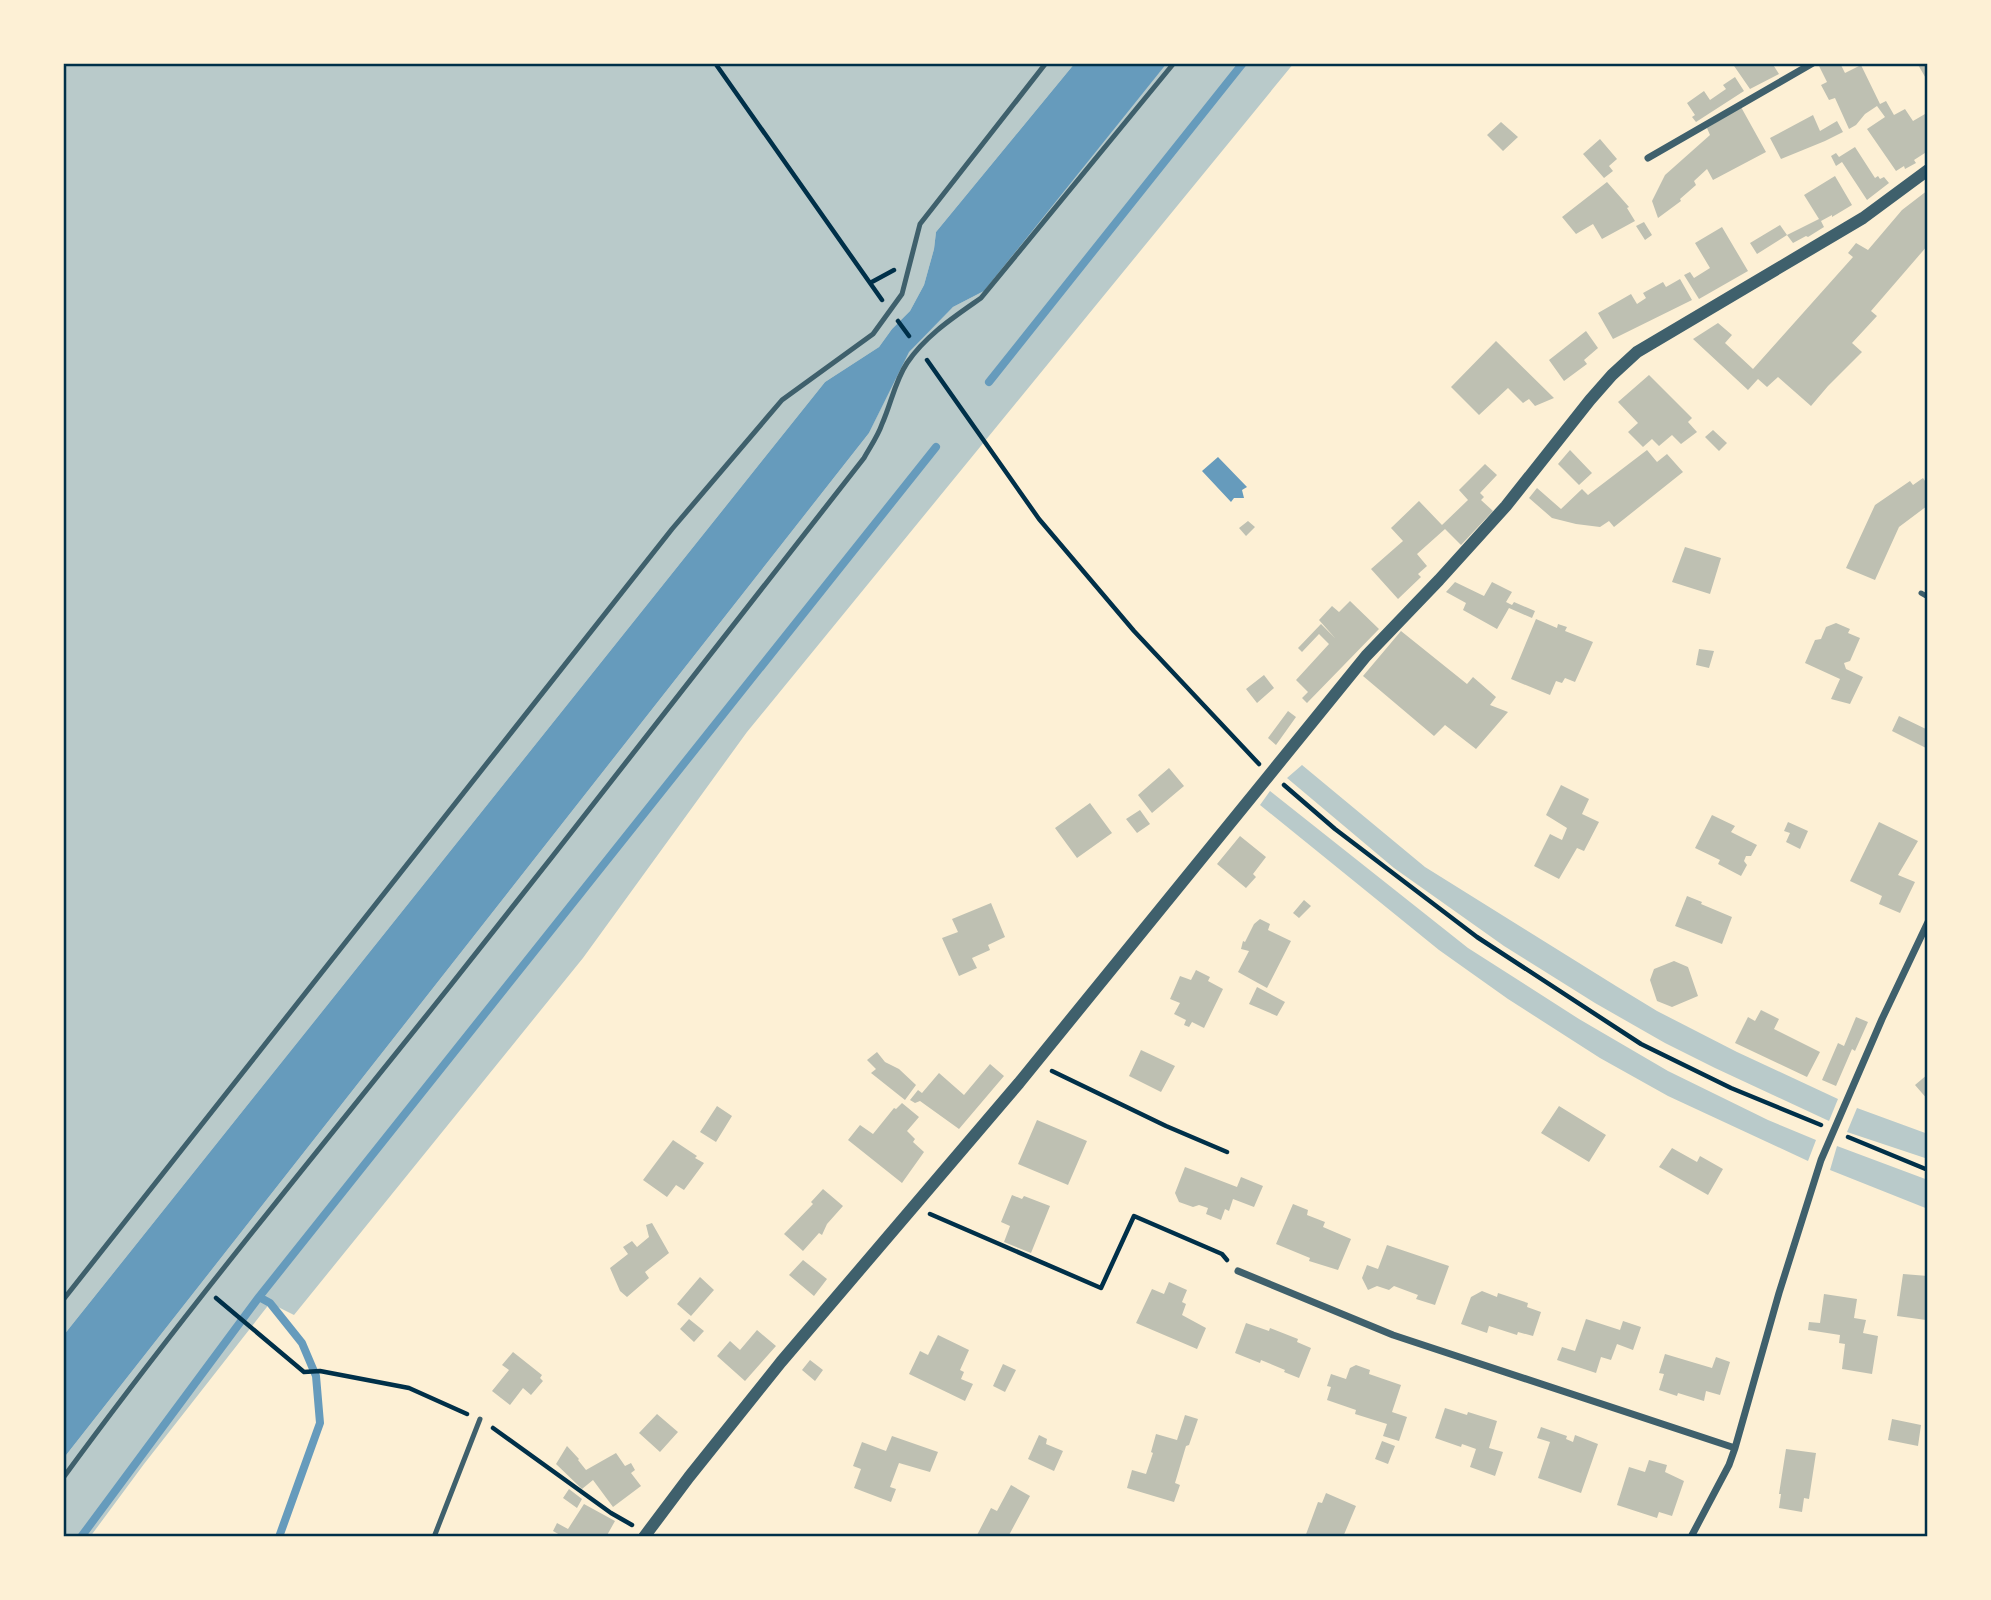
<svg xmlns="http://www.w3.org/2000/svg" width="1991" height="1600" viewBox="0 0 1991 1600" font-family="Arial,sans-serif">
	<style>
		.green { fill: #b9caca }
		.water { fill: #669bbc }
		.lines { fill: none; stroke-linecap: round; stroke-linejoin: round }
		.stream { stroke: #669bbc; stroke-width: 8 }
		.building { fill: #bec0b2 }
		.path { stroke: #003049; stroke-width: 4.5 }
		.service { stroke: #3f606c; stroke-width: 5 }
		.minor { stroke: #3f606c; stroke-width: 7 }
		.tertiary { stroke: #3f606c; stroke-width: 12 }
		.neatline { fill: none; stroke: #003049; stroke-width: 2.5 }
	</style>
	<rect width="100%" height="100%" fill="#fdf0d5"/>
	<path class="green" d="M63,63H1075L936,232L934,249L924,285L910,311L892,329L879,347L825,382L63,1336Z
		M1166,63H1294L747,732L583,958L294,1315L270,1303L144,1464L90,1537H63V1459L869,433L908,352L953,307L984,291Z
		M1302,765L1425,867L1616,986L1657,1011L1737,1052L1838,1099L1829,1121L1715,1068L1665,1043L1595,1003L1504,946L1394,868L1287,778Z
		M1270,791L1468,948L1579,1019L1668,1071L1768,1120L1816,1140L1808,1161L1668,1096L1600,1058L1508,999L1439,950L1260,805Z
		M1857,1108L1928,1134V1159L1847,1132Z
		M1837,1146L1928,1180V1209L1830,1170Z"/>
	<path class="water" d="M1075,63H1167L984,291L953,307L909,352L869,433L63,1459V1336L825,382L879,347L892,329L910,311L924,285L934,249L936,232Z
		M1218,457L1247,487L1242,490L1244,498H1234L1231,502L1202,471Z"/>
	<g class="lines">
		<path class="stream" d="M989,382L1243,63
			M259,1297L270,1303L302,1343L316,1376L320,1423L279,1537
			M81,1537L259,1297L936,447"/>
	</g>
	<path class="building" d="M1732,63H1772L1779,74L1750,89Z
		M1825,63H1840L1845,73L1861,65L1880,104L1886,101L1894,115L1905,109L1913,121L1925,114L1928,118V151L1914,160L1916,163L1905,169L1904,166L1896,171L1867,129L1885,117L1877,106L1865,114L1856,125L1849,129L1835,98L1829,100L1821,85L1827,82L1819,66Z
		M1917,63H1928V82Z
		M1735,77L1744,91L1696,122L1692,117L1695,115L1687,103L1704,91L1710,100L1726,89L1723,85Z
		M1741,107L1766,152L1713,180L1707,169L1694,181L1696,185L1680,199L1681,201L1658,218L1652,201L1665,175L1710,135L1707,128Z
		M1813,115L1820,131L1837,121L1843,132L1825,141L1781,159L1770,138Z
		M1501,122L1518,137L1503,151L1487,135Z
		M1600,139L1617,159L1609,166L1613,171L1604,178L1583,154Z
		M1855,147L1875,178L1878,176L1880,179L1884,177L1889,183L1867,200L1842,162L1836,166L1831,156L1836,153L1839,157Z
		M1835,176L1852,205L1832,217V215L1821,221L1824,227L1808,237L1806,236L1793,243L1787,235L1757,254L1750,243L1780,225L1787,235L1819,219L1804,195Z
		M1607,182L1629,207L1627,208L1635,221L1602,239L1593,224L1576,234L1562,217Z
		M1928,190V245L1871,311L1877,316L1852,343L1862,352L1828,386L1811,406L1778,377L1767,387L1758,379L1748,390L1693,339L1718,323L1732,335L1725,343L1753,369L1853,257L1848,253L1856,243L1868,250L1902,210Z
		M1644,222L1652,235L1645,240L1636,226Z
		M1722,227L1748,271L1699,299L1684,275L1690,272L1694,278L1710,268L1695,243Z
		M1680,279L1692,300L1613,339L1598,313L1631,294L1637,304L1646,298L1643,293L1663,282L1666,287Z
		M1586,331L1598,348L1584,360L1587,364L1564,381L1549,360Z
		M1496,341L1554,398L1535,406L1529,399L1523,403L1508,388L1479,415L1451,387Z
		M1649,375L1692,418L1688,422L1697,432L1681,444L1672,435L1659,446L1652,439L1643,447L1628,432L1638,423L1618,402Z
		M1713,430L1727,443L1719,451L1705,437Z
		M1570,450L1592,473L1579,485L1558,464Z
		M1647,450L1657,462L1667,454L1683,472L1614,527L1609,521L1600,527L1576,524L1552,518L1529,498L1537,488L1561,509L1582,489L1588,495Z
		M1485,464L1497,475L1480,493L1484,497L1481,500L1493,511L1461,545L1445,529L1417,554L1427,566L1418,574L1421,577L1398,599L1371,569L1403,541L1391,528L1419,501L1442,525L1468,500L1459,490Z
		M1923,478L1928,485V501L1925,503L1927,506L1899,527L1875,580L1846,568L1875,505L1910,481L1913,485Z
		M1248,521L1255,527L1246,536L1239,528Z
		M1685,547L1721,558L1710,594L1672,582Z
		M1455,582L1484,596L1492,582L1512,592L1506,602L1512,605L1514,602L1535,611L1532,618L1509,608L1497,629L1463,610L1466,603L1446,592Z
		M1350,601L1379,629L1307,703L1302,698L1308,692L1296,680L1329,644L1319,634L1302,652L1298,648L1321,624L1335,638L1319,620L1332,606L1339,612Z
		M1536,619L1557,628L1558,624L1567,627L1565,631L1593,642L1575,682L1565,678L1562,683L1556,681L1550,695L1511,679Z
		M1836,623L1850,629L1848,633L1860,638L1850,661L1844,663L1846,669L1863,677L1850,704L1831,699L1840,679L1805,663L1815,640L1821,639L1826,627Z
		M1401,631L1467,684L1473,677L1496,697L1490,705L1508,712L1476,749L1445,725L1434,736L1363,676Z
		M1699,649L1714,651L1709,668L1696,665Z
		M1264,675L1274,688L1257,703L1246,689Z
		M1288,711L1296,717L1276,745L1268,738Z
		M1899,716L1928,730V749L1892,731Z
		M1169,768L1184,786L1152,813L1138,795Z
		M1561,785L1589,799L1582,814L1599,822L1584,851L1577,848L1559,879L1534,866L1550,834L1562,840L1567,828L1546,815Z
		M1090,803L1112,833L1077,858L1055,828Z
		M1140,810L1150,824L1137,833L1126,819Z
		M1712,815L1735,826L1731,832L1757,845L1751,856H1746L1744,861L1747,865L1741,876L1718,864L1720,860L1695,848Z
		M1788,822L1808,831L1800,849L1786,842L1790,833L1784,831Z
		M1879,822L1918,841L1898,875L1915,882L1900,913L1879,904L1882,896L1850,881Z
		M1240,836L1266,857L1253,874L1256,877L1246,888L1217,864Z
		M1687,896L1702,902L1701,904L1732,917L1722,944L1675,926Z
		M1304,900L1311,906L1299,918L1293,913Z
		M991,903L1005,937L988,945L990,950L972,958L977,968L959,976L942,938L958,932L952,919Z
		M1260,919L1270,924L1268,930L1291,941L1267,988L1238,972L1249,951L1241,949L1243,941L1245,942L1254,924Z
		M1674,961L1688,967L1698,996L1672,1007L1657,1001L1650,980L1654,969Z
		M1196,970L1210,977L1208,981L1223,989L1204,1028L1192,1022L1189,1027L1184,1025L1186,1020L1174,1014L1180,1003L1170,999L1180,976L1191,980Z
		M1257,987L1285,1002L1277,1016L1249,1004Z
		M1761,1010L1779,1019L1774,1029L1820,1052L1807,1077L1735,1043L1748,1017L1755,1021Z
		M1856,1017L1868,1022L1855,1051L1852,1049L1836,1086L1822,1080L1838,1043L1844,1046Z
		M1141,1050L1175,1066L1161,1092L1129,1076Z
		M877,1052L885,1062L899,1069L916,1085L905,1100L871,1073L876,1069L867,1060Z
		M990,1064L1004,1076L959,1129L920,1101L915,1103L910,1100L918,1090L922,1093L939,1073L964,1095Z
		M1928,1074V1100L1915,1085Z
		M902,1103L919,1117L907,1131L915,1139L913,1142L924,1152L902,1183L848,1140L860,1125L873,1134L894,1108L896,1109Z
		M717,1106L732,1116L716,1142L700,1132Z
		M1559,1106L1606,1135L1589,1162L1541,1133Z
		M1037,1120L1087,1141L1068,1185L1018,1164Z
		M673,1140L697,1156L695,1158L704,1163L684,1190L676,1185L667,1197L643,1180Z
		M1672,1148L1697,1162L1700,1156L1723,1169L1708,1195L1659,1167Z
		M1185,1167L1237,1187L1241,1177L1263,1186L1254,1207L1233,1199L1229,1211L1225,1209L1221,1220L1206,1214L1208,1208L1199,1205L1193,1207L1179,1202L1175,1193Z
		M823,1189L843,1206L827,1224L822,1235L819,1233L803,1251L784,1234L813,1204L811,1202Z
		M1012,1195L1022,1199L1024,1196L1050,1206L1031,1253L1004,1242L1010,1226L1001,1222Z
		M1293,1204L1308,1210L1307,1215L1325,1222L1323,1227L1351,1239L1338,1270L1309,1261L1310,1258L1276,1244Z
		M652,1223L669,1253L645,1272L649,1278L627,1297L620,1291L610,1268L628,1254L623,1247L632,1241L637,1247L649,1237L646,1225Z
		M1387,1245L1449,1266L1435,1305L1416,1299L1418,1295L1394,1286L1389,1290L1377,1286L1368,1290L1362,1278L1367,1265L1378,1269Z
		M803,1260L827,1279L814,1296L789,1275Z
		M1903,1274L1928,1276V1302L1926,1320L1897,1316Z
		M700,1277L714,1290L691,1316L677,1304Z
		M1169,1282L1187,1290L1182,1302L1186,1304L1182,1315L1206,1328L1197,1349L1136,1323L1152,1289L1164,1294Z
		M1482,1291L1497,1297L1498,1293L1528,1303L1527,1307L1541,1312L1533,1336L1518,1332L1517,1335L1489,1326L1487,1333L1461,1324L1471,1297Z
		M1824,1294L1857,1299L1854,1318L1866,1320L1863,1333L1878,1336L1872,1374L1842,1369L1845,1344L1839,1343L1840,1335L1808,1330L1809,1322L1820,1323Z
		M689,1319L704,1331L694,1342L680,1329Z
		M1586,1319L1620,1330L1623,1321L1641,1327L1633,1350L1617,1344L1611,1360L1601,1357L1596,1373L1557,1360L1562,1347L1575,1351Z
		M1246,1323L1269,1331L1270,1328L1298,1339L1297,1342L1311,1348L1299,1378L1284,1372L1285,1370L1261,1360L1260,1363L1235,1353Z
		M757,1330L776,1346L745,1381L717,1356L730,1341L740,1350Z
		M938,1335L969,1350L960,1370L964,1372L961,1379L973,1384L965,1401L909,1374L920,1351L928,1355Z
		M513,1352L542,1375L540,1378L543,1381L531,1395L523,1388L510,1405L492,1391L509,1370L502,1365Z
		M1665,1354L1712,1368L1716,1357L1730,1362L1720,1395L1706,1391L1704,1401L1678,1393L1677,1396L1659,1390L1664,1374L1659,1373Z
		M810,1360L823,1370L815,1381L802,1370Z
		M1003,1364L1016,1370L1005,1392L993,1386Z
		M1356,1365L1370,1370L1369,1374L1401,1385L1392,1412L1407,1417L1399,1441L1383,1436L1387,1424L1355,1414L1356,1410L1327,1400L1331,1387L1327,1386L1331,1374L1346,1379L1350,1368Z
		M1445,1408L1467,1415L1468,1412L1497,1421L1489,1448L1503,1452L1495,1476L1470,1467L1476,1449L1462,1444L1461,1447L1435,1438Z
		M657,1414L678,1432L660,1452L639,1433Z
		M1185,1415L1198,1419L1189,1445L1186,1446L1175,1483L1180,1485L1174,1502L1127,1488L1132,1470L1146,1474L1153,1453L1151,1452L1156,1434L1177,1440Z
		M1892,1419L1921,1425L1918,1446L1888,1440Z
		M1541,1427L1567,1436L1566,1439L1573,1442L1575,1435L1598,1444L1581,1493L1538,1478L1550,1442L1537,1438Z
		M1039,1435L1047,1439L1046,1444L1063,1451L1054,1471L1028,1459Z
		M892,1436L938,1452L930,1472L899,1463L890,1487L896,1489L891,1502L854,1488L861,1469L853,1466L862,1442L886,1451Z
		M1382,1441L1395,1446L1388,1464L1375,1459Z
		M567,1446L579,1459L578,1460L586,1470L616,1453L625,1466L631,1463L635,1470L631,1473L641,1486L613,1507L593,1480L582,1489L556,1464Z
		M1786,1449L1816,1453L1809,1499L1804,1498L1802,1512L1779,1508L1781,1494H1779Z
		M1649,1460L1667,1465L1665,1472L1684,1481L1672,1516L1659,1512L1657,1518L1617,1505L1629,1467L1645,1472Z
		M1011,1485L1030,1496L1008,1537H976L991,1508L997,1511Z
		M569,1489L582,1499L577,1508L563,1498Z
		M1326,1493L1356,1506L1343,1537H1305L1318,1502L1322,1503Z
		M584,1504L615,1521L606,1537H559L560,1535L553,1531L557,1523L568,1529Z"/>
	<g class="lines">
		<path class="path" d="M715,63L882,300
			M870,283L894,270
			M898,321L909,336
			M927,360L1039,519L1134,631L1259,764
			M1284,785L1335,829L1477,937L1641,1044L1731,1088L1821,1125
			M1052,1071L1166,1126L1227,1152
			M1848,1137L1928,1170
			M930,1214L1101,1288L1134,1216L1222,1254L1227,1260
			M216,1298L304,1372L320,1371L409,1388L467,1414
			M493,1428L611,1513L632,1525"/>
		<path class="service" d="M1921,593L1928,597
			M63,1300L672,529L782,400L873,334L902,294L920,224L1046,63
			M63,1478C186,1310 320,1149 450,986C589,811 726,635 864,458C870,447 878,436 882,424C891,404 895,381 907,363C926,335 954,317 981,298L1174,63
			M434,1537L480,1419"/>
		<path class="minor" d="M1648,158L1813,63
			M1238,1271L1393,1335L1735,1448
			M1691,1537L1729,1465L1735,1448L1779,1293L1821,1160L1882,1019L1928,922"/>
		<path class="tertiary" d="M644,1537L689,1477L781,1362L1019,1083L1366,656L1439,580L1506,506L1590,400L1612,375L1637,352L1863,218L1928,170"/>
	</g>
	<rect width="1991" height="1600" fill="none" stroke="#fdf0d5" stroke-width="130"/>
	<rect x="65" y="65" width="1861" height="1470" class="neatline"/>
</svg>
